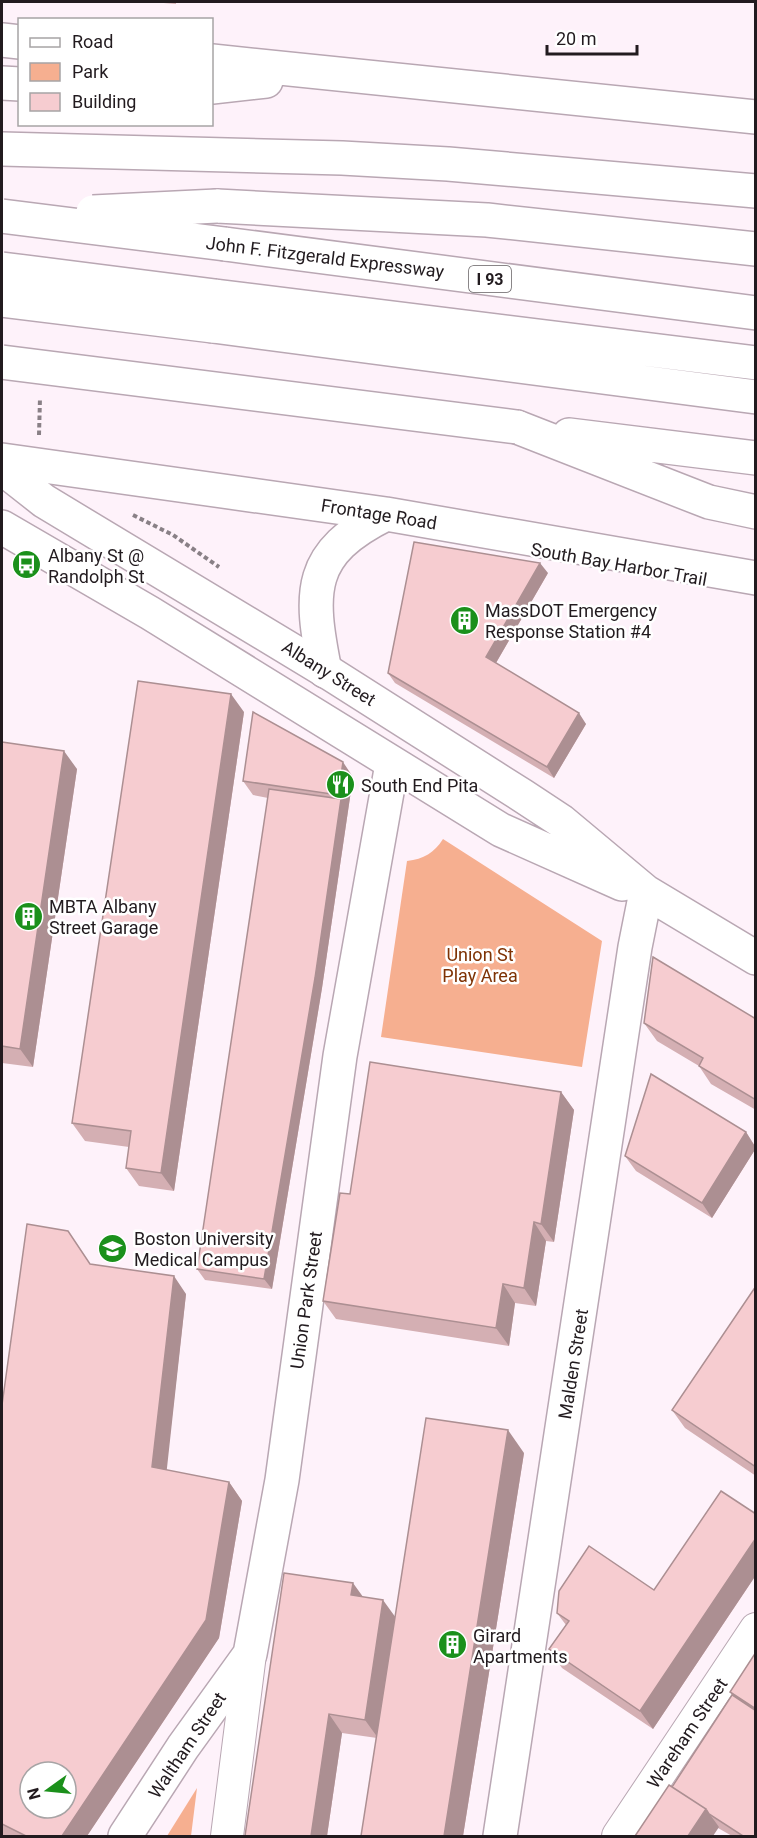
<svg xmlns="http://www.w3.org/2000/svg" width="757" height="1838" viewBox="0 0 757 1838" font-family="Roboto,sans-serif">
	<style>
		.green { fill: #f6af90 }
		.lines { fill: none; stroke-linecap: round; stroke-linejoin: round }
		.minor-casing { stroke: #b9a7b3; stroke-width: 34 }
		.secondary-casing { stroke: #b9a7b3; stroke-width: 36 }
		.primary-casing { stroke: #b9a7b3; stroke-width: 36 }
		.motorway-casing { stroke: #b9a7b3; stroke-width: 36 }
		.path { stroke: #898086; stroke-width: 4; stroke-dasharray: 4.5 3; stroke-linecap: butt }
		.minor { stroke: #fff; stroke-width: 32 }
		.secondary { stroke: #fff; stroke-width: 33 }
		.primary { stroke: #fff; stroke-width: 33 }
		.motorway { stroke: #fff; stroke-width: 33 }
		.motorway-bridge-casing { stroke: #b9a7b3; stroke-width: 36; stroke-linecap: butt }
		.motorway-bridge { stroke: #fff; stroke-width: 33 }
		.wall { fill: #d4afb3 }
		.shaded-wall { fill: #ac8f92 }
		.building { fill: #f6ccd0; stroke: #ac8f92; stroke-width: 1.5; fill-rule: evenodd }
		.labels { text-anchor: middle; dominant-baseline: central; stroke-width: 5; stroke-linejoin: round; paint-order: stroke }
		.shield { fill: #fff; stroke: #645f62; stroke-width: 1.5 }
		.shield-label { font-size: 16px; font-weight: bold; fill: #221b1f }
		.street-label { font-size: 18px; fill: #221b1f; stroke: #fff }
		.poi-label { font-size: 18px; fill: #221b1f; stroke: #fff; text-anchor: start }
		.park-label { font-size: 18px; fill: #7e3204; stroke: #fff }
	</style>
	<rect width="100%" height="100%" fill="#fef2fa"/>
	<path class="green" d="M443,839L602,941L582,1067L381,1037L407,861C424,859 434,853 443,839Z
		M197,1788L191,1836H167Z"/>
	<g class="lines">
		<defs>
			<path id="minor" d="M227,1836L250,1654
				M618,1836L756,1629"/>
			<path id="secondary" d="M2,468L44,501L331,674L523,796L561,821L646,892L756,958
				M2,527L150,613L501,830L622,884
				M125,1836L183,1747L250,1654L282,1480L340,1056L392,764
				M500,1836L635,947L646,892"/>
			<path id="primary" d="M2,149L342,158L448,164L756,191
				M2,460L386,514L756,578
				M325,671C309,591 307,553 386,514"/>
			<path id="motorway" d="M2,40L20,42
				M212,61L756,117
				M2,83L20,84
				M212,87L266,81
				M217,206L487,220L756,249
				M225,244L756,313
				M215,296L756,363
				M213,326L756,397
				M517,427L709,502L756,512
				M569,435L756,458"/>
		</defs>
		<use href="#minor" class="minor-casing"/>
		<use href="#secondary" class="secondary-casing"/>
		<use href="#primary" class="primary-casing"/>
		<use href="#motorway" class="motorway-casing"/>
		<path class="path" d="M39,435L40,398
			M133,515L173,535L219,567"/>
		<use href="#minor" class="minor"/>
		<use href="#secondary" class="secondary"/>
		<use href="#primary" class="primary"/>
		<use href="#motorway" class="motorway"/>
		<defs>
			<path id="motorway-bridge" d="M93,212L217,206
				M2,216L225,244
				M2,269L215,296
				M2,300L213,326
				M2,362L517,427"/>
		</defs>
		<use href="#motorway-bridge" class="motorway-bridge-casing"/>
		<use href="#motorway-bridge" class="motorway-bridge"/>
	</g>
	<path class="wall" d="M151,2H176V4Z
		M548,573L496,663L586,724L554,778L395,683L388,673Z
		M244,712L174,1191L139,1186L126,1168L129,1147L85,1141L72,1123Z
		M2,742L77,769L33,1067L2,1063Z
		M353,777L322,988L272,1289L205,1280L197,1269L268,798L253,795L243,781Z
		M756,1019V1110L711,1084L699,1066L657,1041L644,1023Z
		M561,1092L574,1110L554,1242L546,1241L536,1306L515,1303L509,1346L336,1319L323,1301L350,1194Z
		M746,1132L756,1148L712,1218L636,1171L625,1156Z
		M91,1264L186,1294L166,1470L229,1482L242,1501L219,1638L87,1836H2V1405Z
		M756,1286V1476L685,1428L672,1410Z
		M524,1453L463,1836H361L377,1738L342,1733L327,1836H245L363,1597L395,1617Z
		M756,1514V1575L653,1729L562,1668L549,1649L566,1625L557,1613L654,1590Z
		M756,1652V1836H732L718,1828L672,1787L732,1695L730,1692Z"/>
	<path class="shaded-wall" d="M540,563L548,573L493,668L486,657Z
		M231,694L244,712L174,1191L161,1173Z
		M579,713L586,724L554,778L547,767Z
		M64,751L77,769L33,1067L20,1049Z
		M343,762L353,777L322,988L272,1289L264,1279L341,799L338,795Z
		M561,1092L574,1110L554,1242L541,1224Z
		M746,1132L756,1148L712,1218L702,1203Z
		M534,1222L546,1241L536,1306L524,1288Z
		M174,1276L186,1294L165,1486L152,1467Z
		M503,1284L515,1303L509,1346L496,1328Z
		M508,1430L524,1453L463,1836H444Z
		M229,1482L242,1501L219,1638L87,1836H62Z
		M756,1538V1575L653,1729L640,1711Z
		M353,1583L366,1601L351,1595Z
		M383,1600L396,1618L378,1738L365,1720Z
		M329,1714L342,1733L327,1836H311Z
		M706,1809L719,1827L713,1836H688Z"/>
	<path class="building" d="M414,542L540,563L486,657L579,713L547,767L388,673Z
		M138,681L231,694L161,1173L126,1168L131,1131L72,1123Z
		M253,712L343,762L338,795L243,781Z
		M2,742L64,751L20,1049L2,1046Z
		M269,789L341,799L315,978L264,1279L197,1269Z
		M653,957L756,1019V1100L699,1066L703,1058L644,1023Z
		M370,1062L561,1092L541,1224L534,1222L524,1288L503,1284L496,1328L323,1301L340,1193L350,1194Z
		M651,1074L746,1132L702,1203L625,1156Z
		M27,1224L68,1231L90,1264L174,1276L152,1467L229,1482L206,1620L62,1836H26L2,1824V1405ZM30,1772H66V1808H30Z
		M756,1286V1467L672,1410Z
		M426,1418L508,1430L444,1836H361Z
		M721,1491L756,1514V1538L640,1711L549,1649L569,1621L557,1613L559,1591L589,1546L654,1590Z
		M284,1573L353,1583L351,1595L383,1600L365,1720L329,1714L311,1836H245Z
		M756,1652V1709L730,1692Z
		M732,1695L756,1711V1836H743L709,1814L706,1809L672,1787Z
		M669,1785L706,1809L688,1836H635Z"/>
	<defs>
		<symbol id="bus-disc" viewBox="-11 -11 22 22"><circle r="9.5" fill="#1b901b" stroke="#fff"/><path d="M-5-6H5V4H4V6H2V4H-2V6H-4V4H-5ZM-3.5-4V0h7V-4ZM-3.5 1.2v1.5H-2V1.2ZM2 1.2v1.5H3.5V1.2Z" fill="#fff"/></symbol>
		<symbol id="building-disc" viewBox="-11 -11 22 22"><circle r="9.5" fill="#1b901b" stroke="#fff"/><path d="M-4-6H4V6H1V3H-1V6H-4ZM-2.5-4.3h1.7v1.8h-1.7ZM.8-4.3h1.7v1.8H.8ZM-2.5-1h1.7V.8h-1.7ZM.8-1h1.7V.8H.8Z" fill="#fff"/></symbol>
		<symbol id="restaurant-disc" viewBox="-11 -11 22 22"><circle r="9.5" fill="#1b901b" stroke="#fff"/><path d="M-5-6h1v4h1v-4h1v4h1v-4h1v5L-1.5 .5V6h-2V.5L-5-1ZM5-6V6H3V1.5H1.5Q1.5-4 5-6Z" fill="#fff"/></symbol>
		<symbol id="university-disc" viewBox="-11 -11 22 22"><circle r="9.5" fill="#1b901b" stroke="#fff"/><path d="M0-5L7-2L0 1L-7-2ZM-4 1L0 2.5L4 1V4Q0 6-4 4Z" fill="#fff"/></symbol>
	</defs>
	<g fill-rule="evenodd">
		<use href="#bus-disc" x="10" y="548" width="33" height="33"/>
		<use href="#building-disc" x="448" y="604" width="33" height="33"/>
		<use href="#restaurant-disc" x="324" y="768" width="33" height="33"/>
		<use href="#building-disc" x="12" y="900" width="33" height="33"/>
		<use href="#university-disc" x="96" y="1232" width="33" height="33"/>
		<use href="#building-disc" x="436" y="1628" width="33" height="33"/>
	</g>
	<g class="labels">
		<rect class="shield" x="469" y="266" width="42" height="26" rx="4.5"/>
		<g class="shield-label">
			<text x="490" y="279">I 93</text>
		</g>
		<g class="street-label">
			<text transform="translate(325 257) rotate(7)">John F. Fitzgerald Expressway</text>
			<text transform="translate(379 514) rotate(9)">Frontage Road</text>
			<text transform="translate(619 564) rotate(10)">South Bay Harbor Trail</text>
			<text transform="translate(329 673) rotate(32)">Albany Street</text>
			<text transform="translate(306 1300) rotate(-82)">Union Park Street</text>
			<text transform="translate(573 1364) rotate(-81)">Malden Street</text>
			<text transform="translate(687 1733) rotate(-56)">Wareham Street</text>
			<text transform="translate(187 1745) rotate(-56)">Waltham Street</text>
		</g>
		<g class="poi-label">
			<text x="48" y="555">Albany St @<tspan x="48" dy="21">Randolph St</tspan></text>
			<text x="485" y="610">MassDOT Emergency<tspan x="485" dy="21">Response Station #4</tspan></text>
			<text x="361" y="785">South End Pita</text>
			<text x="49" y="906">MBTA Albany<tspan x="49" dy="21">Street Garage</tspan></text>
			<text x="134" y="1238">Boston University<tspan x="134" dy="21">Medical Campus</tspan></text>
			<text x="473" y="1635">Girard<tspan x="473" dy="21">Apartments</tspan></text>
		</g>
		<g class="park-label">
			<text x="480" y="954">Union St<tspan x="480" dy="21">Play Area</tspan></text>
		</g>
	</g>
	<rect width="757" height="1838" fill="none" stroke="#221b1f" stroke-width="6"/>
	<rect x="18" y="18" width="195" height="108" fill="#ffffff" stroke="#a7a4a5" stroke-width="1.5"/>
	<rect x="30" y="38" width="30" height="9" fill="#ffffff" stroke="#a7a4a5" stroke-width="1.5"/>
	<text x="72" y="48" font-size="18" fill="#221b1f">Road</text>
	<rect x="30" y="63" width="30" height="18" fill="#f6af90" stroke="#a7a4a5" stroke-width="1.5"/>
	<text x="72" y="78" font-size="18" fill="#221b1f">Park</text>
	<rect x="30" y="93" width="30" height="18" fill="#f6ccd0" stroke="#a7a4a5" stroke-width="1.5"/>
	<text x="72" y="108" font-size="18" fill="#221b1f">Building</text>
	<g transform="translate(48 1790) rotate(255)"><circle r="28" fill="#ffffff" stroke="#a7a4a5" stroke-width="1.5"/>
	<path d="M0-4.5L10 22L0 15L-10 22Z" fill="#1b901b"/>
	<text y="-9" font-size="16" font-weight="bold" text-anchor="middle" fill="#221b1f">N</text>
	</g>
	<path d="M547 45v9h90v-9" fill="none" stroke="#221b1f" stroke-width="3"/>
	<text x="556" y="45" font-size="18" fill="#221b1f" stroke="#ffffff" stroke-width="4.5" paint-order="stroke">20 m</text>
</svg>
